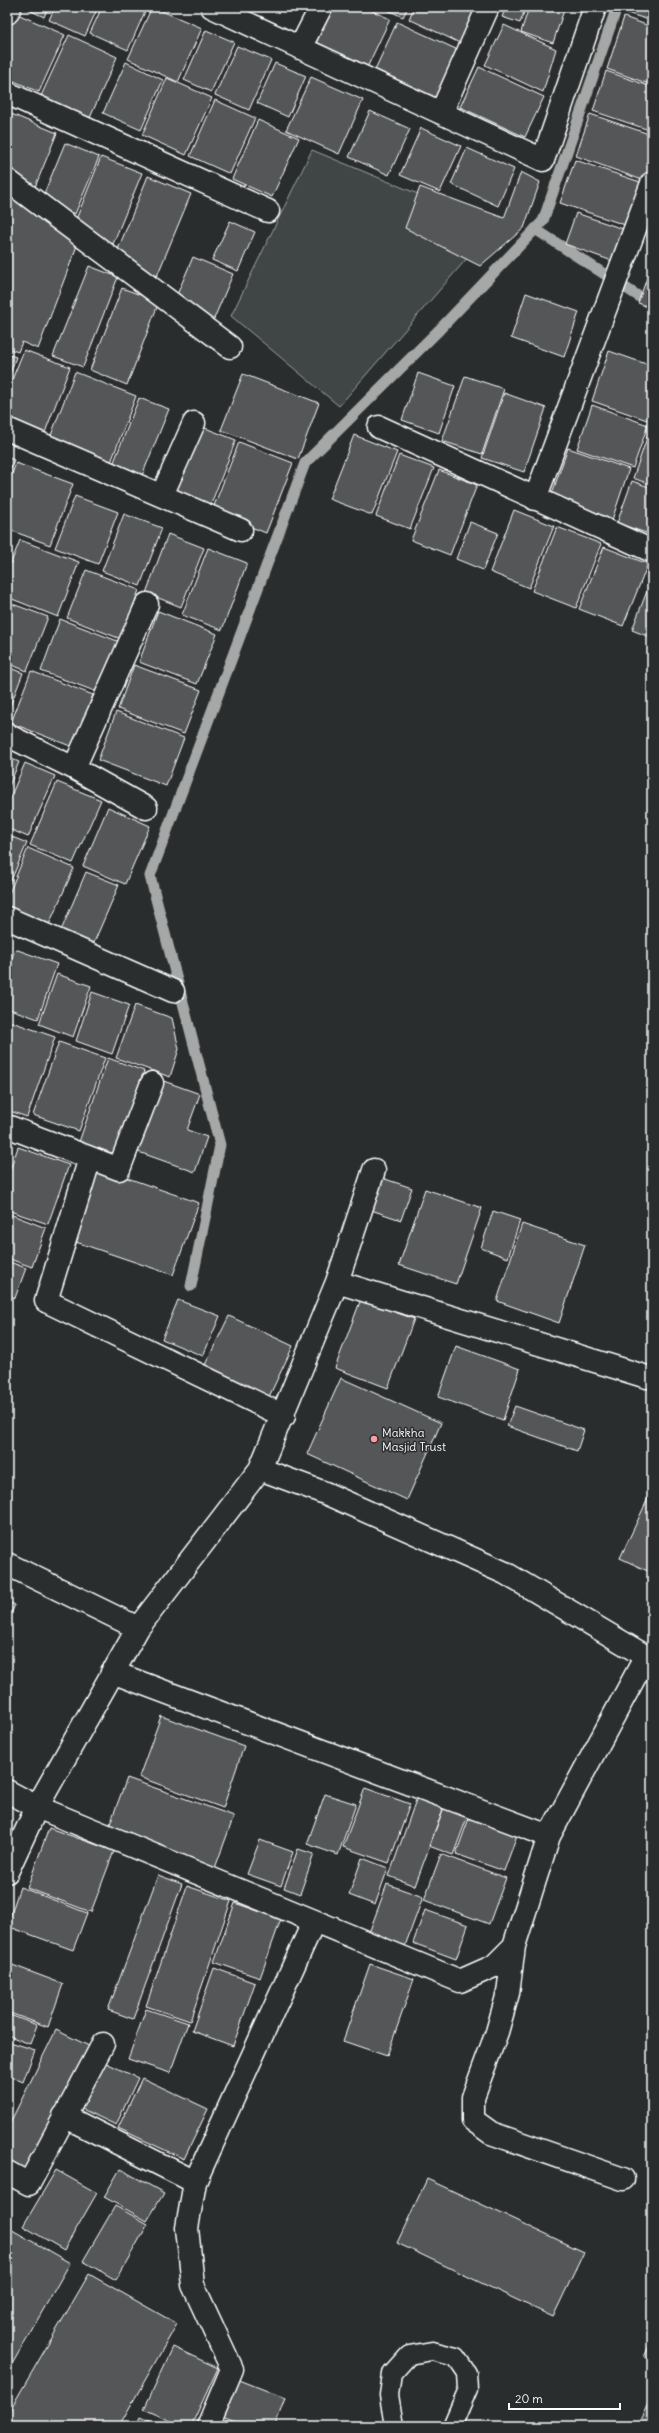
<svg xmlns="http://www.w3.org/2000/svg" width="659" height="2433" viewBox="0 0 659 2433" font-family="Delius,sans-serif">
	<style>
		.green { fill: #414445; stroke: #a0a2a2 }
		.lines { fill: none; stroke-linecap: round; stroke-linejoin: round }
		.stream { stroke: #a6a7a7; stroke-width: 11 }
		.building { fill: #555758; stroke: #fff }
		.service-casing { stroke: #fff; stroke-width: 21 }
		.minor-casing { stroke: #fff; stroke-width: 25 }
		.service { stroke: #2a2d2e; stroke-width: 18 }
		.minor { stroke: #2a2d2e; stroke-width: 22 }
		.poi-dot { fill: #ff9aa2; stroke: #2a2d2e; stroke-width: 1.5 }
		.labels { text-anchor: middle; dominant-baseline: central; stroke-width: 3; stroke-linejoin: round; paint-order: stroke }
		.poi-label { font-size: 12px; fill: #fff; stroke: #2a2d2e; text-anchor: start }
	</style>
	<rect width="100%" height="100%" fill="#2a2d2e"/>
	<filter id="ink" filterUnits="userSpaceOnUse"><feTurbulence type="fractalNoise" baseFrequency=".025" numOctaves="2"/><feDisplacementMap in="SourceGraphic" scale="8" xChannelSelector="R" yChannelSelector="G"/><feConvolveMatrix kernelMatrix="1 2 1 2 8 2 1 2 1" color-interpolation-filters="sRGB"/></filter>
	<g filter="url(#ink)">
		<path class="green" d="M312,150L495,226L339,406L231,316Z"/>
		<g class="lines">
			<path class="stream" d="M535,229L652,305
				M191,1286L220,1145L150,876L305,463L439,330L543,221L617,7"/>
		</g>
		<path class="building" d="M23,7H48L44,17Z
			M55,7H98L85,36L49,20Z
			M102,7H147L128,50L90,33Z
			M152,7L202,28L178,82L128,59Z
			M330,7H364L390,19L364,74L311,48Z
			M381,7H408L403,17Z
			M414,7H477L460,43L409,19Z
			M506,7H526L520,23L502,17Z
			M529,7H565L553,43L521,32Z
			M629,7H652V21L627,13Z
			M15,13L65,35L39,92L7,78V31Z
			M624,17L652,27V85L607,69Z
			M397,22L458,50L432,104L372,76Z
			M504,25L556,49L543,92L485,65Z
			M206,30L234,42L211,92L184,80Z
			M69,35L117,57L89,120L40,98Z
			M237,46L271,60L249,110L215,95Z
			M126,62L163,80L141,130L103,113Z
			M275,63L306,76L288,117L257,103Z
			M479,67L544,97L525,137L460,107Z
			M606,71L652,87V131L593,111Z
			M311,77L363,100L339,154L286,130Z
			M167,78L212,98L186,155L142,135Z
			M215,100L255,118L230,174L190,156Z
			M370,111L410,129L389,175L349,157Z
			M9,113L57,133L33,192L7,174V119Z
			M590,114L652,135V160L645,181L576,156Z
			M258,120L299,138L272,197L232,179Z
			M421,128L461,146L440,192L400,175Z
			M65,143L99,157L75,214L41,201Z
			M467,148L514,169L498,206L451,184Z
			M101,157L142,173L113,244L73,227Z
			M575,160L646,184L631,227L560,203Z
			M521,172L540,182L524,228L480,266L405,228L420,187L504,218Z
			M148,176L191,194L157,276L114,259Z
			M7,187L78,243L38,349L22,342L18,352L7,348Z
			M576,213L626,230L615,262L565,244Z
			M230,221L255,232L238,271L212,260Z
			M193,257L233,274L213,321L173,304Z
			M89,266L118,277L83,367L53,356Z
			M650,269H652V308L638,303Z
			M122,288L159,302L127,385L90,370Z
			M526,293L579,312L564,357L511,338Z
			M24,350L70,367L44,435L7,421V392Z
			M609,351L652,366V415L650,421L592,401Z
			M7,354L16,357L7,382Z
			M75,372L136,396L111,462L50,438Z
			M418,373L455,386L439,433L402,420Z
			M243,374L319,403L298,459L221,430Z
			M465,376L504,389L482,454L442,441Z
			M504,393L546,408L524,472L482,458Z
			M139,398L169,409L141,478L112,467Z
			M592,405L648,425L633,468L577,449Z
			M200,426L236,440L209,509L173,495Z
			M649,432L652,433V485L633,478Z
			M354,435L397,452L372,515L329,499Z
			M239,442L293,463L266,533L212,511Z
			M568,448L629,469L612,520L550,499Z
			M399,455L434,468L410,529L376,516Z
			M7,457L14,460L7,477Z
			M16,463L73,484L50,545L7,529V487Z
			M439,470L477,485L450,555L411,540Z
			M632,481L652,488V535L617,523Z
			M75,496L118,512L98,564L55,548Z
			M514,510L554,526L529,588L490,572Z
			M124,514L162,528L140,586L102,571Z
			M470,522L498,533L483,570L456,559Z
			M557,527L601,544L576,608L532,591Z
			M168,534L204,548L181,607L146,593Z
			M20,540L79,562L58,617L7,597V573Z
			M604,547L648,564L623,626L579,609Z
			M208,548L247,563L222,630L182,615Z
			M86,570L139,590L121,639L67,618Z
			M652,578V638L632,630Z
			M7,602L48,617L27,671L7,663Z
			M158,611L217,634L197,684L139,662Z
			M60,619L120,642L100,693L41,671Z
			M134,665L201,690L184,734L118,709Z
			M7,667L23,673L7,714Z
			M31,671L93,695L73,747L11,723Z
			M116,712L184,738L166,786L98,760Z
			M7,757L19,762L7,791Z
			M25,763L55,776L28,837L7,828V805Z
			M57,782L101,800L73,863L30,845Z
			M108,807L150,826L125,884L83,866Z
			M7,835L27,843L7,890Z
			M28,848L74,868L47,929L7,912V898Z
			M86,872L119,885L92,947L60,933Z
			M15,949L57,964L38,1019L7,1008V972Z
			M57,974L91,986L73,1037L39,1024Z
			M92,992L129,1005L112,1054L76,1041Z
			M135,1005L172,1018L179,1049L170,1077L116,1058Z
			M9,1021L55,1037L27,1117L7,1110V1026Z
			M59,1042L105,1058L79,1131L33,1115Z
			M108,1058L144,1071L115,1154L79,1142Z
			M158,1079L200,1094L187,1130L207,1137L195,1172L133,1150Z
			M18,1147L69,1165L48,1224L7,1210V1179Z
			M99,1168L199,1203L173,1275L73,1241Z
			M382,1178L412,1188L401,1220L371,1210Z
			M425,1189L482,1208L456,1284L399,1265Z
			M493,1211L520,1220L508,1258L481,1248Z
			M7,1213L46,1228L32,1267L7,1258Z
			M522,1224L585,1245L559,1323L497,1301Z
			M7,1261L26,1268L15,1298L7,1295Z
			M361,1299L414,1319L388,1388L335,1368Z
			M178,1300L220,1316L203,1356L162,1339Z
			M229,1316L293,1346L266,1403L201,1373Z
			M456,1346L520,1369L503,1420L438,1397Z
			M341,1378L441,1423L407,1500L307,1454Z
			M515,1406L584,1430L577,1451L507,1426Z
			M651,1492H652V1573L620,1558Z
			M7,1601L15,1605L7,1622Z
			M161,1716L244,1746L223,1808L139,1777Z
			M127,1778L234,1816L215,1868L108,1829Z
			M365,1788L410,1804L389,1863L343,1847Z
			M325,1794L356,1804L338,1855L307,1844Z
			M417,1797L444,1807L415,1886L389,1876Z
			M444,1807L468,1815L453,1855L429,1846Z
			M469,1818L517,1835L504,1871L456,1854Z
			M49,1828L114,1851L91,1912L27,1888Z
			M260,1840L293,1852L281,1886L247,1874Z
			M298,1849L314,1854L300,1894L284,1888Z
			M441,1854L506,1878L489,1924L424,1900Z
			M362,1858L388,1868L375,1905L349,1895Z
			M158,1875L182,1884L133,2019L108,2010Z
			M387,1884L423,1897L405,1946L369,1933Z
			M187,1886L231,1901L190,2021L146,2006Z
			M20,1887L87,1913L73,1950L7,1926Z
			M235,1903L281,1919L260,1978L214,1962Z
			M425,1910L468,1925L456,1959L413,1943Z
			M7,1963L63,1984L48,2027L7,2012Z
			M370,1964L414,1979L387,2056L343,2041Z
			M214,1968L255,1983L233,2046L192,2031Z
			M146,2009L188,2023L170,2073L128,2059Z
			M7,2014L37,2025L30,2044L7,2035Z
			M56,2030L91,2047L28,2174L7,2164V2129Z
			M7,2041L35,2050L23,2082L7,2075Z
			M102,2061L138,2078L116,2125L80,2108Z
			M142,2078L208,2109L184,2159L118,2128Z
			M120,2169L164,2193L147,2221L104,2197Z
			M56,2170L97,2193L64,2250L23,2226Z
			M427,2179L584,2252L553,2317L397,2243Z
			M115,2206L148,2224L116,2280L83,2261Z
			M7,2227L70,2263L7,2373Z
			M89,2274L177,2324L119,2426H7V2415Z
			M652,2340V2361L644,2357Z
			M173,2347L218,2368L191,2426H182L144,2409Z
			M237,2379L285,2398L275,2426H246L222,2417Z
			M652,2396V2426H637Z
			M140,2417L159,2426H136Z
			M221,2419L238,2426H218Z"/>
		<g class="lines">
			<defs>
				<path id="service" d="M394,2426L389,2395L392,2374L409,2355L432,2351L456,2357L467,2373L468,2389L452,2426"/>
				<path id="minor" d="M212,7L543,160L595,7
					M7,13L10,7
					M300,48L321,7
					M7,93L268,211
					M441,113L488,7
					M7,180L230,347
					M379,427L652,551
					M7,429L241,530
					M162,495L194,423
					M535,499L652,183
					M7,735L74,768L146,808
					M74,768L147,604
					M7,918L173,991
					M7,1126L119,1169L152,1083
					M90,1158L46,1301L284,1416
					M337,1282L647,1377
					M260,1469L337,1282L374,1170
					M7,1564L138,1628
					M645,1658L549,1836L514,1946L494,1966L460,1981L37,1807L138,1628L260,1469L325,1493L505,1573L652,1660
					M112,1672L549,1836
					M7,1791L37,1807L7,1872
					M514,1946L508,1993L497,2032L473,2097V2120L491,2133L623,2179
					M64,2116L195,2182
					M7,2172L29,2184L103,2044
					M208,2426L232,2369L193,2285L187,2228L195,2182L314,1921"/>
			</defs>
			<use href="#service" class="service-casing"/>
			<use href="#minor" class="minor-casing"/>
			<use href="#service" class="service"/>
			<use href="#minor" class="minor"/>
		</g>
	</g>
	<circle class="poi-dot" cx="374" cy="1439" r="4"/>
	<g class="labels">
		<g class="poi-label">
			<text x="382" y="1432">Makkha<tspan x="382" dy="14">Masjid Trust</tspan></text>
		</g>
	</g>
	<rect width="659" height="2433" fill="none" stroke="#2a2d2e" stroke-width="24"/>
	<rect x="12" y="12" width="635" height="2409" fill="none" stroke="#fff" stroke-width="1.5" filter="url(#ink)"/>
	<path d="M509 2403v6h111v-6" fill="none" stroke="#ffffff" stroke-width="2"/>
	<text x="515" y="2403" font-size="12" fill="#ffffff" stroke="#2a2d2e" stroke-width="3" paint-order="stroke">20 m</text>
</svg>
